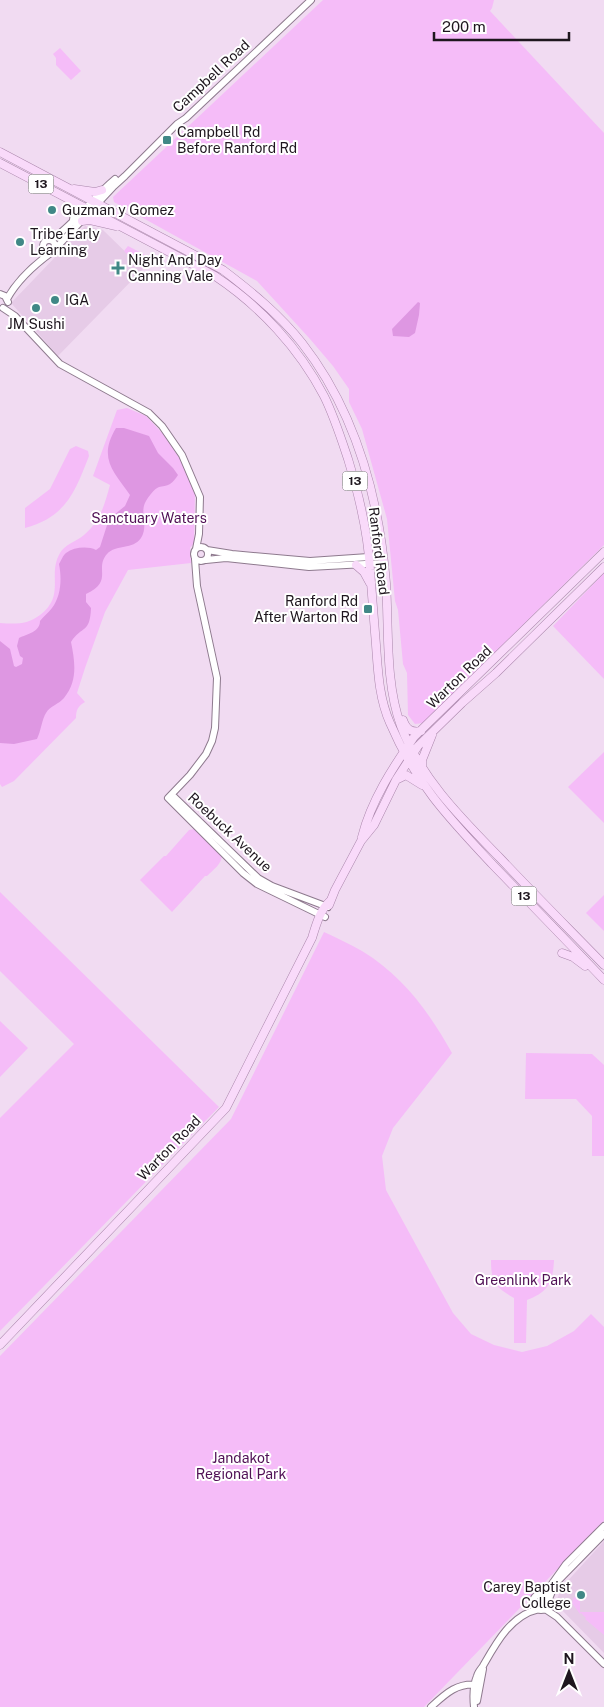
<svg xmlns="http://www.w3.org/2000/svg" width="604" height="1707" viewBox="0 0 604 1707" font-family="'Public Sans',sans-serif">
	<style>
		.built { fill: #e6cbe7 }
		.green { fill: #f5bcf8 }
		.water { fill: #de97e2 }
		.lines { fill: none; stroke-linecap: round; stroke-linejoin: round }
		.tertiary-casing { stroke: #8e7a8e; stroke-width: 8 }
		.primary-casing { stroke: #aa86ab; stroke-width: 9 }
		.tertiary { stroke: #fff; stroke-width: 6 }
		.primary { stroke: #f9dafa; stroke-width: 8 }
		.poi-dot { fill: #408886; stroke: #fff; stroke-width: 2 }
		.labels { text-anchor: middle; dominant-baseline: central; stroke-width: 4; stroke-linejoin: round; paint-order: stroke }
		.shield { fill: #fff; stroke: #625c62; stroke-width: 1 }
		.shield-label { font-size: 12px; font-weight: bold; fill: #1e161e }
		.street-label { font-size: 14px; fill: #1e161e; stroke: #fff }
		.poi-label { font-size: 14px; fill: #1e161e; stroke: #fff; text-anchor: start }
		.park-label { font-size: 14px; fill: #501055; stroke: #fff }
	</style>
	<rect width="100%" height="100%" fill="#f1dbf2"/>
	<path class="built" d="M85,226L103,230L143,269L58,356L12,304V302Z
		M604,1541V1653L555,1603L563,1586Z"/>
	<path class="green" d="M323,0H494L492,8L490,11L604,133V545L423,723L415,724L408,715L407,673L403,664L398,610L395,601L387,519L362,429L349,402V389L333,366L310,339L257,281L114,202L113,197Z
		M60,48L81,71L71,80L56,65V58L53,54Z
		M128,246L149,257H154L142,269L124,251Z
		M127,408L146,416L163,434L182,462L195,493L194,543L190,548L191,563L128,570L105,612L85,668L77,693L85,702C78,706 76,710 76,718L14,781L2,787L0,784V623C15,624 27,625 40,615C66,595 47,575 60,553C64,545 77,541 84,535C101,520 104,506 110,485L93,476L117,410Z
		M76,446L88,451L89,456C75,492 66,517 25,528V508L50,489L70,449Z
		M604,573V679L553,626Z
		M604,752V823L568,787Z
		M194,829L197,830L222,855C222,864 213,870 207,876H205L172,912L140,880L164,856H166L189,830Z
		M0,892L219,1107L0,1331V1118L74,1044L0,971Z
		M604,895V931L586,913Z
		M324,932C337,938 350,944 362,951C403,976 429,1012 452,1053L393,1128L382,1156L386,1190L453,1313L471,1334L494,1345L522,1352L547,1346L574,1331L591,1314L604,1327V1521L424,1707H0V1356L231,1119Z
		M0,1021L28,1048L0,1077Z
		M526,1053L592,1054L604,1065V1156H592V1116L576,1099H525Z
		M491,1260H554C553,1283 548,1292 527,1300L526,1343H514V1298C495,1287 491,1282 491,1260Z
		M574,1597L580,1598V1612H604V1635L585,1619L586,1618L581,1613L580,1614L572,1603Z"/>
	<path class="water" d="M418,302L420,303L419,315L415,333L409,337L393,336L392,329Z
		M116,428H124L149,436L158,453L173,468L178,475C176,478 173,482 170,484C167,486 162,486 159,487C154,489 149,496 146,501C139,512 149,525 141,538C133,550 116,544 107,554C94,569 114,581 86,594V602L91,608C90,634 82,625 71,642C75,662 78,681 64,698C59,704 50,706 46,713C42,719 41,731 37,739L14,744L0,743V641L10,649L14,666L16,667L22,664L23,658L20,656L17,646L19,638C27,634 40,632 40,621C44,616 48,613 52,608C61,596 62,579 59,564C61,561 63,555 66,553C74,547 88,546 96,550L100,547L109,519L125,506L130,495C113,471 98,458 116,428Z"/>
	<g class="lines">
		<defs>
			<path id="tertiary" d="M70,200L75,206L73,220
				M43 246a6 6 0 1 1 12 0a6 6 0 1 1-12 0Z
				M51,240C76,223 92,198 115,179
				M55,249L114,186L125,176L177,124L186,118L311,0
				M0,294L5,296L8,302
				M7,299C18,279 34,265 52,252
				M3,308L15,316L60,364L149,413L162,426L182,455L200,497L199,534L196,549
				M194 554a7 7 0 1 1 14 0a7 7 0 1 1-14 0Z
				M207,550L232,554L310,561L383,556
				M195,559L197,586L217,678L215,728L212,741L206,754L190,775L168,798L243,873L257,884L325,917
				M206,560L226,558L309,567L384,563
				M172,795L258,878L272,886L328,907
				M533 1602a8 8 0 1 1 16 0a8 8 0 1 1-16 0Z
				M542,1594L549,1588L566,1564L604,1526
				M549,1599L555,1584L604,1534
				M545,1609L557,1617L604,1664
				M477,1701L483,1669
				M431,1707C446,1693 458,1682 479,1685
				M474,1707C473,1697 473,1685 477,1676C478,1672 481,1669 483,1666C496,1643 511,1615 539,1609"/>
			<path id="primary" d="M0,152L223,270C252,292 280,315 302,343C355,411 379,498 386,583C389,629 385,683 401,726C421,779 462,819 500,858C534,894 569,929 604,965
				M0,163L215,276C260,306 299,348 324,396C334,416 341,438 348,459C359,495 368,532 370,570C372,595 374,620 376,645C378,672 379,698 390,723C416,784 449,818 493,865C530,903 567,941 604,980
				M74,189L95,192L102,190
				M82,221L90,220L116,226
				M356,565L364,572L370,583
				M403,720C406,729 411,733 421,731
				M422,766V760L432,735
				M398,779L406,775L422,785
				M362,837C371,801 393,767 414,737L604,552
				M329,905L335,890L361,841L374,825L396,780L418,746L462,703L496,673L604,567
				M562,953L573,957L585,966
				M0,1345L226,1108L312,938C316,925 320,910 330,901"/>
		</defs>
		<use href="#tertiary" class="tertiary-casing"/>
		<use href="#primary" class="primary-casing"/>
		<use href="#tertiary" class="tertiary"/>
		<use href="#primary" class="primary"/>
	</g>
	<g class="poi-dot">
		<rect x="162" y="135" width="10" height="10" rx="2.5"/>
		<circle cx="52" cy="210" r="5"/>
		<circle cx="20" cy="242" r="5"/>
		<path d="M115.5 260.5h5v5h5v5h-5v5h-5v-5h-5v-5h5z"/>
		<circle cx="55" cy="300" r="5"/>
		<circle cx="36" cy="308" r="5"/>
		<rect x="363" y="604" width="10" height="10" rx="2.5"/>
		<circle cx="581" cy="1595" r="5"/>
	</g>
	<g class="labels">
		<g class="shield">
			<rect x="28.5" y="174.5" width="25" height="19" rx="4"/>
			<rect x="342.5" y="471.5" width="25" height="19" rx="4"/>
			<rect x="511.5" y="886.5" width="25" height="19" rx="4"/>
		</g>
		<g class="shield-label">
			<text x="41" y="184">13</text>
			<text x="355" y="481">13</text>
			<text x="524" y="896">13</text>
		</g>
		<g class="street-label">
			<text transform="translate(211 76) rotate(-43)">Campbell Road</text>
			<text transform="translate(379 551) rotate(83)">Ranford Road</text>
			<text transform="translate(459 677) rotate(-44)">Warton Road</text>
			<text transform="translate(230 832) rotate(43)">Roebuck Avenue</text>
			<text transform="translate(169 1148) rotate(-46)">Warton Road</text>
		</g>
		<g class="poi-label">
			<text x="177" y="132">Campbell Rd<tspan x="177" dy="16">Before Ranford Rd</tspan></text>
			<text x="62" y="210">Guzman y Gomez</text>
			<text x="30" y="234">Tribe Early<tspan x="30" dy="16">Learning</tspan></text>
			<text x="128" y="260">Night And Day<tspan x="128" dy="16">Canning Vale</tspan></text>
			<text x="65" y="300">IGA</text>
			<text x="36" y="324" text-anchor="middle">JM Sushi</text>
			<text x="358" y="601" text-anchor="end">Ranford Rd<tspan x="358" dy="16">After Warton Rd</tspan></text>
			<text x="571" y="1587" text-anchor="end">Carey Baptist<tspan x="571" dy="16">College</tspan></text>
		</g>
		<g class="park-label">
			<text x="149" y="518">Sanctuary Waters</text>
			<text x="523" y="1280">Greenlink Park</text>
			<text x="241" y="1458">Jandakot<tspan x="241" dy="16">Regional Park</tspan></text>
		</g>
	</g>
	<g transform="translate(569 1672)" stroke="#ffffff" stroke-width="4" paint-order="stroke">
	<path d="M0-4L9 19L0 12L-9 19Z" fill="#1e161e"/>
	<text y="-8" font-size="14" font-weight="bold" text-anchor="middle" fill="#1e161e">N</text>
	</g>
	<path d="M434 32v8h135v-8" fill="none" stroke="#1e161e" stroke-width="2.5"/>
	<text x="442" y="32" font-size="15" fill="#1e161e" stroke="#ffffff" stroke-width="4" paint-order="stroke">200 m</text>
</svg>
